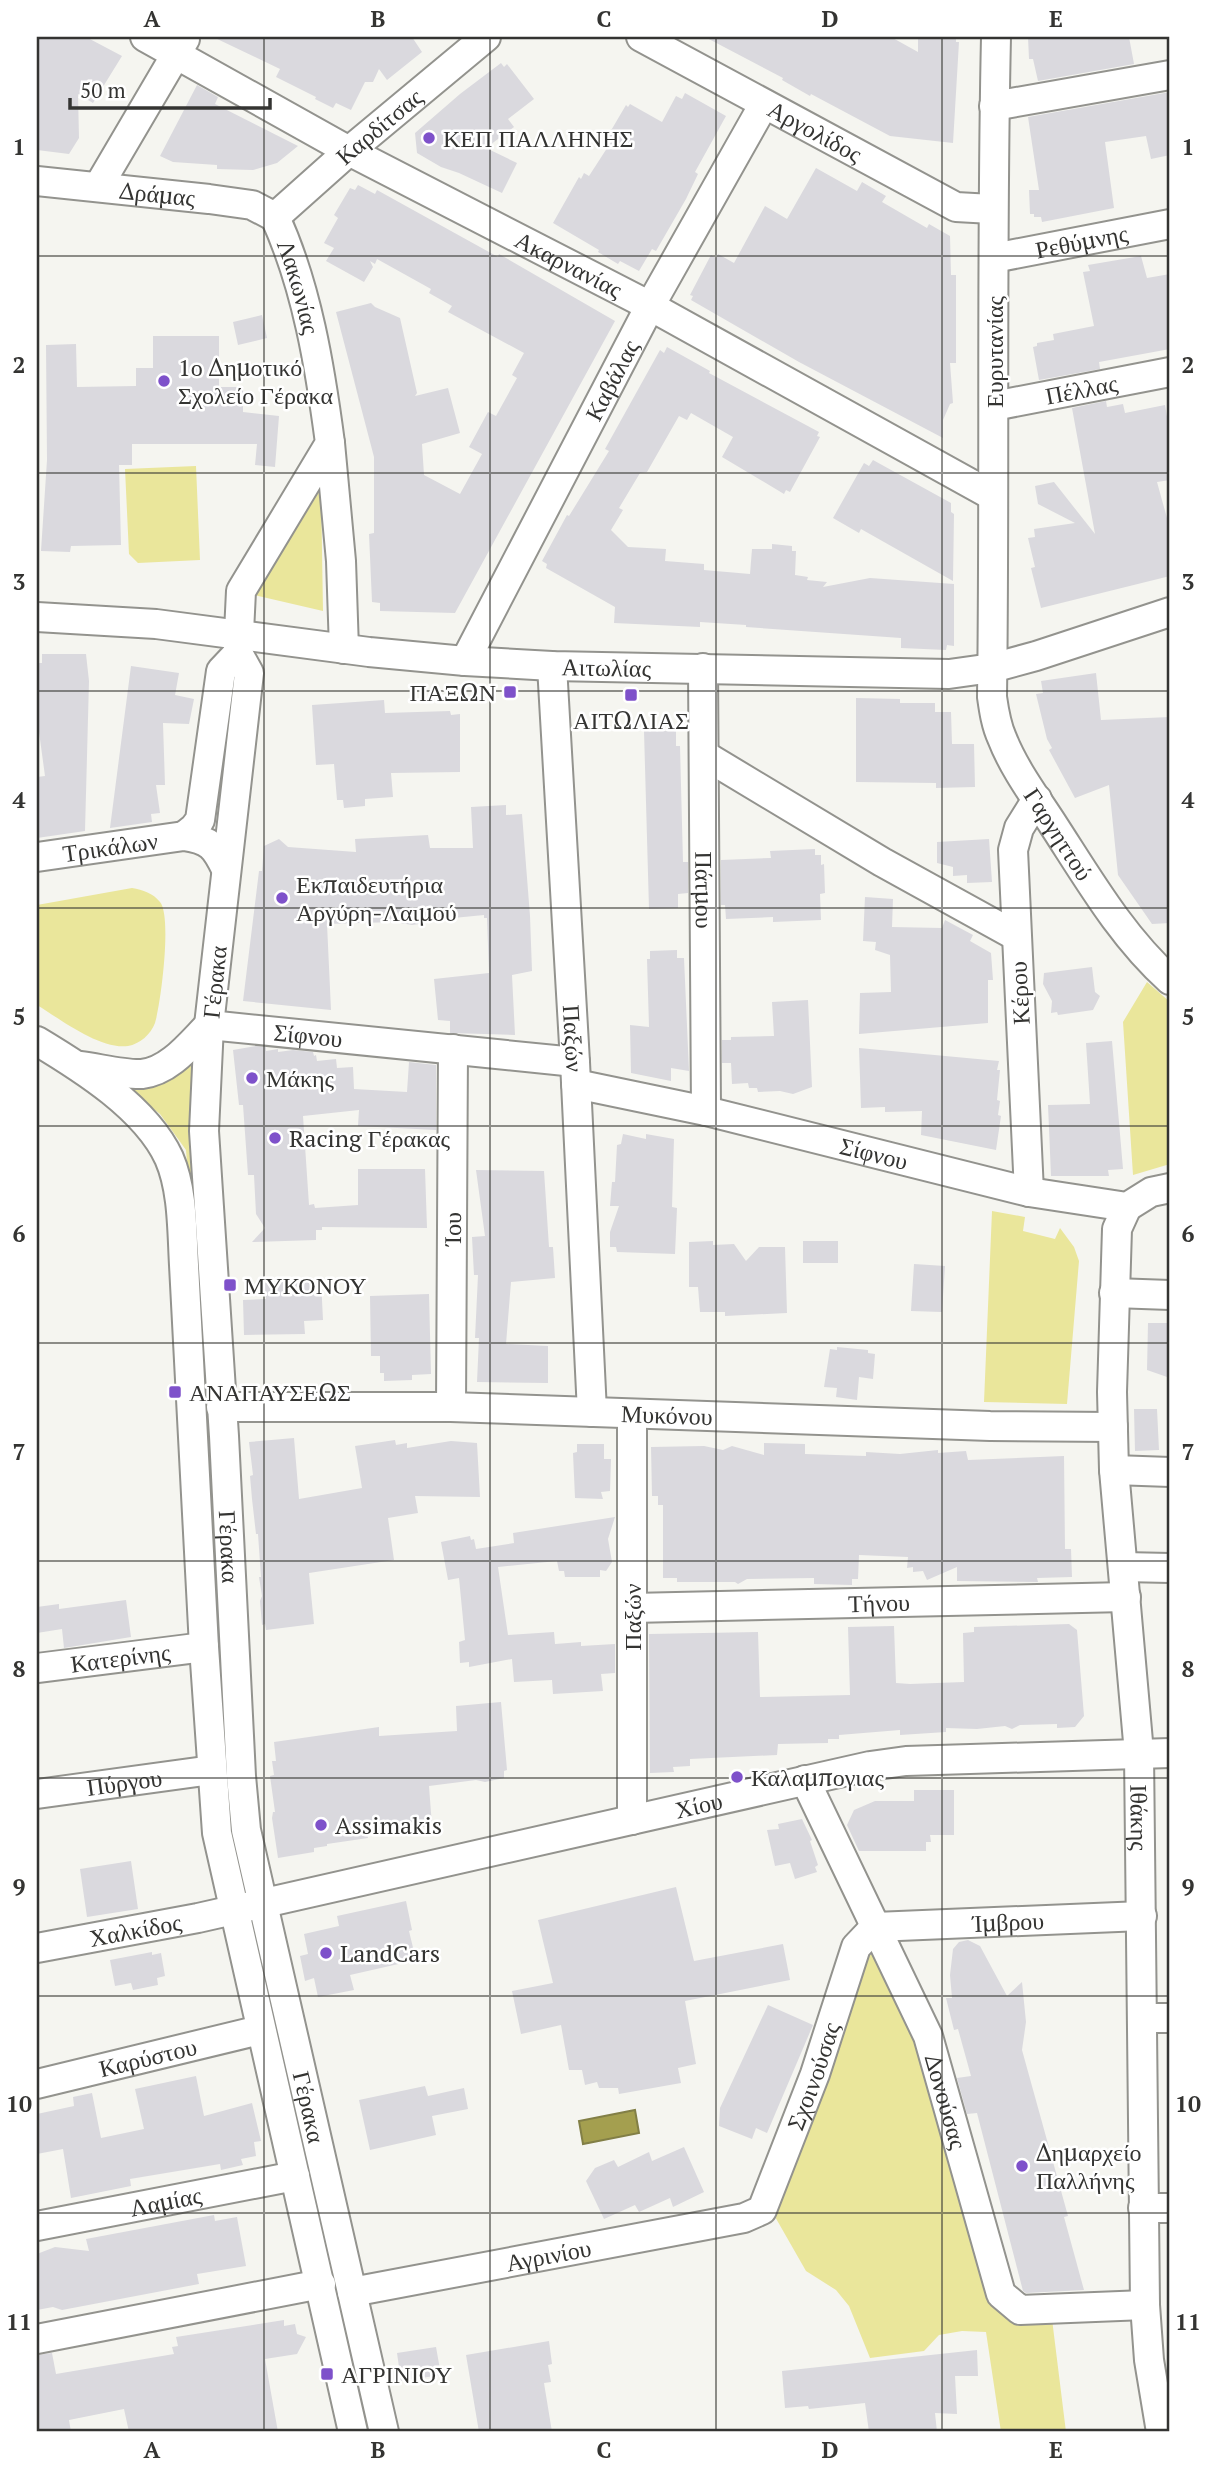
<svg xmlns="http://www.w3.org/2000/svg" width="1207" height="2469" viewBox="0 0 1207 2469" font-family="'PT Serif',serif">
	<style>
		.green { fill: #eae69b }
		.water { fill: #a49f4f; stroke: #827f46; stroke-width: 2 }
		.building { fill: #dad9de }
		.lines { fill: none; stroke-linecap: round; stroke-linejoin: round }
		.minor-casing { stroke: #93938e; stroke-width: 32 }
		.minor { stroke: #fff; stroke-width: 28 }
		.grid { fill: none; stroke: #343432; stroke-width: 2; stroke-opacity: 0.55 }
		.poi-dot { fill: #7e51ca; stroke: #fff; stroke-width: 2.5 }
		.labels { text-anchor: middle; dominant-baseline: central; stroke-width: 5; stroke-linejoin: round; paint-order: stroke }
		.street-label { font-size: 24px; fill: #343432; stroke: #fff }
		.poi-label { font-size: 24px; fill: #343432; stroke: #fff; text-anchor: start }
		.neatline { fill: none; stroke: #343432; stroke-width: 2.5 }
		.grid-label { font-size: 23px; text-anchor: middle; font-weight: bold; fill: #343432 }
	</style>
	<rect width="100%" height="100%" fill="#f5f5f0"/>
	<path class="green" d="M196,466L200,560L138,563L129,554L125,469Z
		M321,489L323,611L254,595Z
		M132,888C143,890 153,893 160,902C172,916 161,1003 155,1023C151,1034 140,1044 128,1046C100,1050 60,1019 37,1005V905Z
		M1147,982L1170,1002V1164L1133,1175L1123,1022Z
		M196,1055L212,1446H209L186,1150L160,1114L129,1090C164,1086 171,1080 196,1055Z
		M992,1211L1025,1217L1023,1231L1055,1239L1060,1228L1074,1247L1079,1261L1067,1404L984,1402Z
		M211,1491L215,1492L247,1890H244L230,1825Z
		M255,1927L371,2432H367L251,1928Z
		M866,1955H875L919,2038L989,2289L1052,2319L1066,2432H1001L986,2332L962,2331L939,2335L924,2351L870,2358L849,2306L836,2290L806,2271L774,2215Z"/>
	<path class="water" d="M635,2110L639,2133L583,2144L579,2121Z"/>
	<path class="building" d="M37,37H86L122,56L93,103L78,94L79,138L69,154L37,150Z
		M213,37H412L422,52L387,80L379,69L373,82H365L351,110L336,103L333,108L315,99L316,97L276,77L280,69Z
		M705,37H891L918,52V37H956V42H959L953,143L890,136L811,94L810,96L782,80L783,78Z
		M1028,37H1129L1134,64L1038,81L1033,59H1029Z
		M501,63L504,67L507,64L534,99L508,119L514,127L486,148L517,163L502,193L459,173L441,167L417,153L415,133L460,94Z
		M197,85L218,97L215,104L298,146L277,163L253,170L217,169V165L173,162L160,156Z
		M1170,92V155L1151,159L1146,136L1105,142L1114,208L1042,222L1041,217H1034V214H1030L1029,190H1039L1028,117Z
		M685,93L726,116L695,172L698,174L686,199L656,251L652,249L639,271L620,261L618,264L598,252L599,250L553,223L579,177L581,179L584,173L589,176L611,142L606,139L626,105L628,107L630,104L662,122L676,96L682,99Z
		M816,168L857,191L862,182L886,196L882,202L927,228L929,224L950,236L951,275H956V363H950L953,403L950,404L943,420V438L799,362L691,300L693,296L690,295L711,255L716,258L718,254L734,263L765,206L787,219Z
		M358,185L375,194L377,190L498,257L499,254L615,321L455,613L380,611V603L372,602L369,534L374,533V457L336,312L371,303L375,307L400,318L417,393L415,396L448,388L460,433L422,444L424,475L460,494L482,454L469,447L488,412L496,416L517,378L512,375L524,353L448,312L452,306L429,293L431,289L377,259L375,264L370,261L373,267L364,282L326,261L334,248L324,243L338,218L334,215L350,188L355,190Z
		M1141,256L1147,278L1170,274V349L1099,362L1100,369L1039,380L1033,347L1037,346V343L1054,340L1053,334L1094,326L1083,272L1090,271L1088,265Z
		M262,315L267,338L238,345L233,322Z
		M153,336H219V387H243V412L279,416L275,467L255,465L257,444H132V465H119L121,545L71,546L70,552L41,551L47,460L46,345L76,344L77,387L136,386V368H153Z
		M667,347L710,371L709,373L819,432L817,436L820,437L790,492L786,490L784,494L722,457L733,437L691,413L687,420L679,416L647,472L640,473L619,508L623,510L611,530L628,547L666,549L665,561L704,564V570L750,574L752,549H772V544L792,546V551H796L795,575L808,577L807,580L827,582L823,587L870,578L954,584V646L947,645L946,650L901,648V638L746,627V625L700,622V627L614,623L615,607L546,568L547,564L542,561L567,515L569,516L609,451L605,449L660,350L664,353Z
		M1106,401L1107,407L1123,404L1125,413L1165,405L1170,434V480L1157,482L1170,529V576L1041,608L1031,568L1035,567L1028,538L1035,537L1034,529L1075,523L1038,504L1035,486L1054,482L1095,534L1072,408Z
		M873,460L951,503V512L954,514L953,581L861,529L859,533L833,518L864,463L869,466Z
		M42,654H86L89,681L85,831L37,838V777L45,776L39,732L37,733V681L38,663H42Z
		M131,666L179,673L175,695L194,699L189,724L163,723L165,785H156L160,813L151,814L152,822L110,828Z
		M1096,673L1101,720L1170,717V923L1152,924L1118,875L1109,785L1075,798L1049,750L1052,748L1047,739L1036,694L1043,693L1041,681Z
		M856,698L900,699V703H935V712H951L952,744H974L975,787L936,788V783L856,782Z
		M384,700L385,713L450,711L451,715L460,714V772L391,773L393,797L365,799V806L344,808L343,800H337L334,764L316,765L312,705Z
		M644,731H676V746H680L683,862H688V893L678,894V908L649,909Z
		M506,805V815L522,814L530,916L532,971L512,975L515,1035L450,1033V1021L438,1020L434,979L489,973L487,918H484V915L433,920V922L412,925L395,922L327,924L331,1010L243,1001L259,871H262L264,846L279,839L288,847L356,852L355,839L428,835L430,848H473L471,807Z
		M989,839L992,882L967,883V875L953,876V867L937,863V842Z
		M815,849V855H821V865L824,864L825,893L820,894L821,920L773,922V917L726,919L725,905H721V860L771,858L770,851Z
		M865,897L893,899L892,927L942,928L945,920L973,935L970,941L991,953L993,980H988V1023L859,1034L860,993L891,992L890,955L875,950L876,942L863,941Z
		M677,950V958H684L689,1071L671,1068V1081L631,1073L630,1025L649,1027L647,959H650V951Z
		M1092,967L1095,992L1100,996L1093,1010L1058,1015L1057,1012L1051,1013L1052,1001L1043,984L1044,973Z
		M808,1000L812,1087L793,1094L780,1091L758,1092L757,1088H749L748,1083L732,1084L731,1063H722V1040H731V1037L774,1036L772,1002Z
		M1112,1041L1123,1169L1108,1170L1109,1176H1051L1048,1105L1090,1104L1086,1043Z
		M256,1046L266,1047V1051L278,1049V1052L293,1050L313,1052L314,1056L316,1055L317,1061L336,1059L337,1068L353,1067L354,1089L407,1092L409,1062L436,1065V1130L358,1126L359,1110L303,1116L309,1205L314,1204L315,1208L358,1205V1169H425L427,1228L322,1227V1230H316V1240L252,1242L265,1228L256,1214L254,1175H248L243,1105H239L233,1050Z
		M859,1048L999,1061L997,1070H1000L997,1100L1000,1101L998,1115L1001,1116L996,1150L921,1135L922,1111L885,1112V1107L861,1108Z
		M623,1134L646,1139V1134L674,1139L672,1207L677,1208L675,1254L617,1252L616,1247H610V1232L619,1206H610L612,1182H615L617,1145L621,1144Z
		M476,1170L544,1171L549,1247H553L555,1278L511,1282L506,1344L548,1346V1383L477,1382L479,1338H475L478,1275H474L472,1237L485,1236Z
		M713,1241V1245L734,1244L746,1261L759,1247H785L787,1313L725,1316V1312H700L698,1287H689V1242Z
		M803,1241H838V1263H803Z
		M914,1264L945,1266L942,1312L911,1311Z
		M321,1280L323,1320L304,1321L305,1334L244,1335L243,1300L266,1299L264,1283Z
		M429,1294L431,1374L412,1375V1380L384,1381V1373H380V1356H371L370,1296Z
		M1148,1323H1170V1378L1147,1370Z
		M837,1347L868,1350V1353L875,1354L873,1379L859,1377L857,1400L836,1397L837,1388L824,1387L830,1349L837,1350Z
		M1134,1409H1157L1159,1450L1135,1451Z
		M294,1438L299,1499L362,1488L355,1446L395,1440L396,1445L407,1443V1448L451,1441L477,1443L480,1497L415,1496L418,1513L388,1518L394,1560L309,1573L314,1624L266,1630L265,1624L262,1625L260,1601L262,1596L259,1577H261L258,1534H256L252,1499L250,1476L253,1475L249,1442Z
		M764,1443L805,1444V1454L866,1456V1452L900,1454L938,1450V1453L966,1451L968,1460L1064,1456L1065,1549H1071L1072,1577L1037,1578L1038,1582L957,1581V1567L927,1580L923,1571L913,1572V1567L907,1568L908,1557L859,1555L858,1579H852V1585L814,1584V1578L747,1579L738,1584L735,1582H677V1578H663V1505H658V1496H652L651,1447L704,1446L723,1450L732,1446L764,1455Z
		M577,1444H604V1459H611L610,1491L601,1492L603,1499L575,1498L573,1453L577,1452Z
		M615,1517L608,1539L612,1562L606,1571L600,1570V1577H565L564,1571H559L557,1561L498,1567L508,1635L554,1632L555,1644L581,1642V1646L615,1644V1673L601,1674L603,1691L553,1694L552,1680L514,1682L512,1659L469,1667V1662L460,1663L459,1642L465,1640L459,1578L448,1580L441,1542L470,1536L471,1540L474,1539L476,1549L514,1543L513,1533Z
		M126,1600L131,1637L64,1648L62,1629L37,1633V1607L59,1604V1609Z
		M1069,1624L1077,1630L1084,1716L1075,1727L1057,1728V1724L1020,1725L1012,1729L1005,1726L977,1729L946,1728V1732L900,1735V1730L839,1735V1739H828V1743L778,1744L777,1755L690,1759V1766L673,1767L674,1772L650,1773L649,1634L758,1632L760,1697L850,1695L848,1627L894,1626L896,1683L910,1684L964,1682L963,1633L974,1632V1627Z
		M501,1702L507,1770L504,1771V1778L485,1782L476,1780L429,1786L432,1826L367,1832L368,1838L327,1844V1846L314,1848V1852L278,1858L272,1818L273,1812H275L270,1776L274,1775L272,1761H276L274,1742L379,1727V1736L457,1731L456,1706Z
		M914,1790H954V1835H930L931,1842H926V1851H859L847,1825L854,1810L875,1801H914Z
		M802,1819L812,1840L810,1841L818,1865L815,1867L817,1872L795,1879L790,1863L775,1866L767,1830L779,1829L778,1824Z
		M131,1861L138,1909L87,1917L80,1869Z
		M676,1887L694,1961L783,1944L790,1980L685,2001L696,2064L678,2068L681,2083L619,2094L618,2088H599L597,2082L585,2085L582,2070H569L561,2025L521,2034L512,1991L553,1983L538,1920Z
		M406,1901L412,1930L409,1931L416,1960L350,1975L354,1990L318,1997L314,1978L305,1981L300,1956L308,1954L304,1934L339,1926L337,1916Z
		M968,1940L980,1946L1007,1996L1022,1982L1026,2022L1022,2050L1068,2216L1064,2217L1084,2290L1026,2293L1023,2291L977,2113L967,2114L957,2078L971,2076L958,2029L954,2030L946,1998H952L950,1975L953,1949L959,1942Z
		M152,1952V1955L161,1953L165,1976L157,1978L158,1985L133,1990L131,1983L115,1986L110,1960Z
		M768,2005L813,2025L767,2133L756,2128L752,2139L719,2126L720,2108Z
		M196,2076L204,2116L252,2103L261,2141L254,2142L256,2156L241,2159L243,2165L221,2170L220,2164L130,2179L131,2186L71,2198L63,2149L37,2154V2114L74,2106L73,2097L92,2093L101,2138L144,2129L135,2089Z
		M425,2086L428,2096L464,2088L468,2109L432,2116L436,2135L370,2150L359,2100Z
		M684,2147L704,2192L673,2207L670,2198L639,2212L635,2205L604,2219L586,2181L595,2168L614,2160L618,2167L649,2152L652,2161Z
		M214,2215L215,2221L237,2217L246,2266L197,2274L199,2284L62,2310L53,2307L37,2310V2254L55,2247L89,2251L86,2239Z
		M284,2320V2326L295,2324L297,2334L306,2337L297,2354L265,2359L278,2432H129L124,2409L69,2420L71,2432H37V2355L52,2353L56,2374L174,2354L172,2347L178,2346L176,2337Z
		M549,2341L552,2364L548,2365L551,2382L544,2383L552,2432H479L466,2355Z
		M436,2347L441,2375L401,2381L397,2353Z
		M977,2350L978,2376H955L957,2414L935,2413L937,2432H869L865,2403L809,2409L808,2406L785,2408L782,2371Z"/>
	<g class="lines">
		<defs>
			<g id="minor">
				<path id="s1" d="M145,37L349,151L650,306L993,496"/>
				<path id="s2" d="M641,37L956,207L992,209"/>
				<path id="s3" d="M996,37C991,257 995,477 992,697C994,711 996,725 1002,738C1014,769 1036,798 1054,826C1089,880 1122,937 1170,980"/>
				<path d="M994,106L1170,75"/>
				<path id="s4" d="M37,181L209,199L252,205L275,217"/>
				<path d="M98,187L185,39"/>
				<path id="s5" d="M275,217C307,287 320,367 330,443L241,591L238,653L249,673L209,1025L204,1131L224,1436L241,1776L246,1830L384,2432"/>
				<path id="s6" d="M275,217L349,151L486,37"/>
				<path id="s7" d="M994,258L1170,224"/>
				<path id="s8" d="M994,406L1170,372"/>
				<path d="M330,443L341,561L344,649"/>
				<path id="s9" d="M37,617L156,624L369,652L465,661L552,666L949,674L992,668L1036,656L1170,612"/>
				<path id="s10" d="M465,661L650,306L764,104"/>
				<path id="s11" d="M552,666L575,1062L592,1412"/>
				<path id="s12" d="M703,668L706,1111"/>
				<path d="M704,755L882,862L1016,936"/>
				<path d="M184,836L194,828L200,820L221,671L238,653"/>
				<path id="s13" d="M37,857L184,836C210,840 215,846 226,869"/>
				<path d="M37,1041C82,1068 146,1108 169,1158C183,1190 182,1230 184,1265L204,1647L217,1833L353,2432"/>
				<path id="s14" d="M80,1066C98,1068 124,1075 142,1074C170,1071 191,1043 209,1025L575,1062"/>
				<path id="s15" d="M576,1084L706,1111L1029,1192L1127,1207L1151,1192L1170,1188"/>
				<path d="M1029,1192L1013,850L1019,828L1037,799"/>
				<path id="s16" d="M1127,1207L1117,1229L1112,1392L1114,1470L1139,1753L1145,2305L1149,2360L1161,2432"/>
				<path d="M1114,1293L1170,1295"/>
				<path id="s17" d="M221,1407H451L990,1426L1113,1427"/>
				<path id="s18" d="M451,1407L453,1049"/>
				<path d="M1114,1470L1170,1472"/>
				<path d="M1123,1567L1170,1568"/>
				<path id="s19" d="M632,1608L1126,1597"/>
				<path id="s20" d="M37,1668L204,1647"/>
				<path id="s21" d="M805,1780L928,2036L1001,2294L1020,2310L1145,2305"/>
				<path id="s22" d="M37,1794L212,1770"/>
				<path d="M632,1820V1414"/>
				<path id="s23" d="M37,1948L198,1918L870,1766L906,1761L1170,1753"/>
				<path d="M1142,2018H1170"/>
				<path id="s24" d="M37,2084L260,2030"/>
				<path d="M1143,2208H1170"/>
				<path id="s25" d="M37,2226L295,2176"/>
				<path id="s26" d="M352,2292L744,2218L762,2210L815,2074L856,1947L875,1927L1142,1916"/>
				<path d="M37,2339L321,2284"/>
			</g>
		</defs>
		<use href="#minor" class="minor-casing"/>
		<use href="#minor" class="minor"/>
	</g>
	<path class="grid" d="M264,37V2432M490,37V2432M716,37V2432M942,37V2432M37,256H1170M37,473H1170M37,691H1170M37,908H1170M37,1126H1170M37,1343H1170M37,1561H1170M37,1778H1170M37,1996H1170M37,2213H1170"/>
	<g class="poi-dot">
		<circle cx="429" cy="138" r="7"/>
		<circle cx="164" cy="381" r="7"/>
		<rect x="503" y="685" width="14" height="14" rx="3.5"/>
		<rect x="624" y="688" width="14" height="14" rx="3.5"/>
		<circle cx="282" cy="898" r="7"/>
		<circle cx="252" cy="1078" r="7"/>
		<circle cx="275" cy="1138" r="7"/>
		<rect x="223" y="1278" width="14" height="14" rx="3.5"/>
		<rect x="168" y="1385" width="14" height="14" rx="3.5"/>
		<circle cx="737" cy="1777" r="7"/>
		<circle cx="321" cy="1825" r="7"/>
		<circle cx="326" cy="1953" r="7"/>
		<circle cx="1022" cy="2166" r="7"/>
		<rect x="320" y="2367" width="14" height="14" rx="3.5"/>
	</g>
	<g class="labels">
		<g class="street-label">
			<text stroke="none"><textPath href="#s6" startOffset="138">Καρδίτσας</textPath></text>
			<text stroke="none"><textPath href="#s2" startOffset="198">Αργολίδος</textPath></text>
			<text stroke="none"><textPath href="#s4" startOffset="121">Δράμας</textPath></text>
			<text stroke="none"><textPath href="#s7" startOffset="89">Ρεθύμνης</textPath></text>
			<text stroke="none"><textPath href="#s1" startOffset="481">Ακαρνανίας</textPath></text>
			<text stroke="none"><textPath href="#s5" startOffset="74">Λακωνίας</textPath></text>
			<text transform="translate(994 352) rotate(-90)">Ευρυτανίας</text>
			<text stroke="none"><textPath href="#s10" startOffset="317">Καβάλας</textPath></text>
			<text stroke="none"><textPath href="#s8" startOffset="89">Πέλλας</textPath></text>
			<text stroke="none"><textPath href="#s9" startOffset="572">Αιτωλίας</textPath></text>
			<text stroke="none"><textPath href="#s3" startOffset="814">Γαργηττού</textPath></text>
			<text stroke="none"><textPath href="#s13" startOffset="74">Τρικάλων</textPath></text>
			<text stroke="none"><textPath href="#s12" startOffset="222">Πάτμου</textPath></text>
			<text transform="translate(214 982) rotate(-84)">Γέρακα</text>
			<text transform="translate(1019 993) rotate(-93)">Κέρου</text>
			<text stroke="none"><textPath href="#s14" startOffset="247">Σίφνου</textPath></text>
			<text stroke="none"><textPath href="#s11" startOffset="373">Παξών</textPath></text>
			<text stroke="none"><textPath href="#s15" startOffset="306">Σίφνου</textPath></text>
			<text stroke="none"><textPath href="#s18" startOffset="178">Ίου</textPath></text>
			<text stroke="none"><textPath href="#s17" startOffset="446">Μυκόνου</textPath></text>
			<text stroke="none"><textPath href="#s5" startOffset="1368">Γέρακα</textPath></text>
			<text stroke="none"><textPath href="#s19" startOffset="247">Τήνου</textPath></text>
			<text transform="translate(632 1617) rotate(-90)">Παξών</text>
			<text stroke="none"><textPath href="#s20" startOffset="84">Κατερίνης</textPath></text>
			<text stroke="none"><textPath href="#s22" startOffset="88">Πύργου</textPath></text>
			<text stroke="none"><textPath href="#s23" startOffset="677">Χίου</textPath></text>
			<text stroke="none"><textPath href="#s16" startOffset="614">Ιθάκης</textPath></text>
			<text stroke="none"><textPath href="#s26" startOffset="859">Ίμβρου</textPath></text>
			<text stroke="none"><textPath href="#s23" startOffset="100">Χαλκίδος</textPath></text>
			<text stroke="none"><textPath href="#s24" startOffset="114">Καρύστου</textPath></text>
			<text stroke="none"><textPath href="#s26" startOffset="562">Σχοινούσας</textPath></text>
			<text stroke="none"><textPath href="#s21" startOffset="352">Δονούσας</textPath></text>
			<text stroke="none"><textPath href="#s5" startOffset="1936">Γέρακα</textPath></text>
			<text stroke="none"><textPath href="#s25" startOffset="131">Λαμίας</textPath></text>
			<text stroke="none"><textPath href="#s26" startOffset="200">Αγρινίου</textPath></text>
		</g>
		<g class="poi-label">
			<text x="443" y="138">ΚΕΠ ΠΑΛΛΗΝΗΣ</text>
			<text x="178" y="367">1ο Δημοτικό<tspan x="178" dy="28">Σχολείο Γέρακα</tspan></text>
			<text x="496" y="692" text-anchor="end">ΠΑΞΩΝ</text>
			<text x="631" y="720" text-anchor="middle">ΑΙΤΩΛΙΑΣ</text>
			<text x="296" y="884">Εκπαιδευτήρια<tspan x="296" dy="28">Αργύρη-Λαιμού</tspan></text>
			<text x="266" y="1078">Μάκης</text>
			<text x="289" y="1138">Racing Γέρακας</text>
			<text x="244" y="1285">ΜΥΚΟΝΟΥ</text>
			<text x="189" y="1392">ΑΝΑΠΑΥΣΕΩΣ</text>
			<text x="751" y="1777">Καλαμπογιας</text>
			<text x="335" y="1825">Assimakis</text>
			<text x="340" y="1953">LandCars</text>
			<text x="1036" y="2152">Δημαρχείο<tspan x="1036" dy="28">Παλλήνης</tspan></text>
			<text x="341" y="2374">ΑΓΡΙΝΙΟΥ</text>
		</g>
	</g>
	<rect width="1207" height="2469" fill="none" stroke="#ffffff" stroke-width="77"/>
	<path d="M70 98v10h200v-10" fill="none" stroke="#343432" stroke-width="3.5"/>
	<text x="80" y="98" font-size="21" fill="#343432" stroke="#ffffff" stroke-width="5" paint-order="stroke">50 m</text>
	<rect x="38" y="38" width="1130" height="2392" class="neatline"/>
	<g class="grid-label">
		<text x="152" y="27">A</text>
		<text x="378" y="27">B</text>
		<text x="604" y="27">C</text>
		<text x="830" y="27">D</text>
		<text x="1056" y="27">E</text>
		<text x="19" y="155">1</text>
		<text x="1188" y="155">1</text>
		<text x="19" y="373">2</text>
		<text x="1188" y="373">2</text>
		<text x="19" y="590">3</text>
		<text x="1188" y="590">3</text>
		<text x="19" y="808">4</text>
		<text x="1188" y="808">4</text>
		<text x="19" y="1025">5</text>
		<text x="1188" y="1025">5</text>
		<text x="19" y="1242">6</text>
		<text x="1188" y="1242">6</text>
		<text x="19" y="1460">7</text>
		<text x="1188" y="1460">7</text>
		<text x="19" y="1677">8</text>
		<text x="1188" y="1677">8</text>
		<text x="19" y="1895">9</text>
		<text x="1188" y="1895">9</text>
		<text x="19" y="2112">10</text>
		<text x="1188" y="2112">10</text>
		<text x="19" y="2330">11</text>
		<text x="1188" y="2330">11</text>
		<text x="152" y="2458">A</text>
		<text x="378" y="2458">B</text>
		<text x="604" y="2458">C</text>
		<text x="830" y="2458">D</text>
		<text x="1056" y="2458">E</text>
	</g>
</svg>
